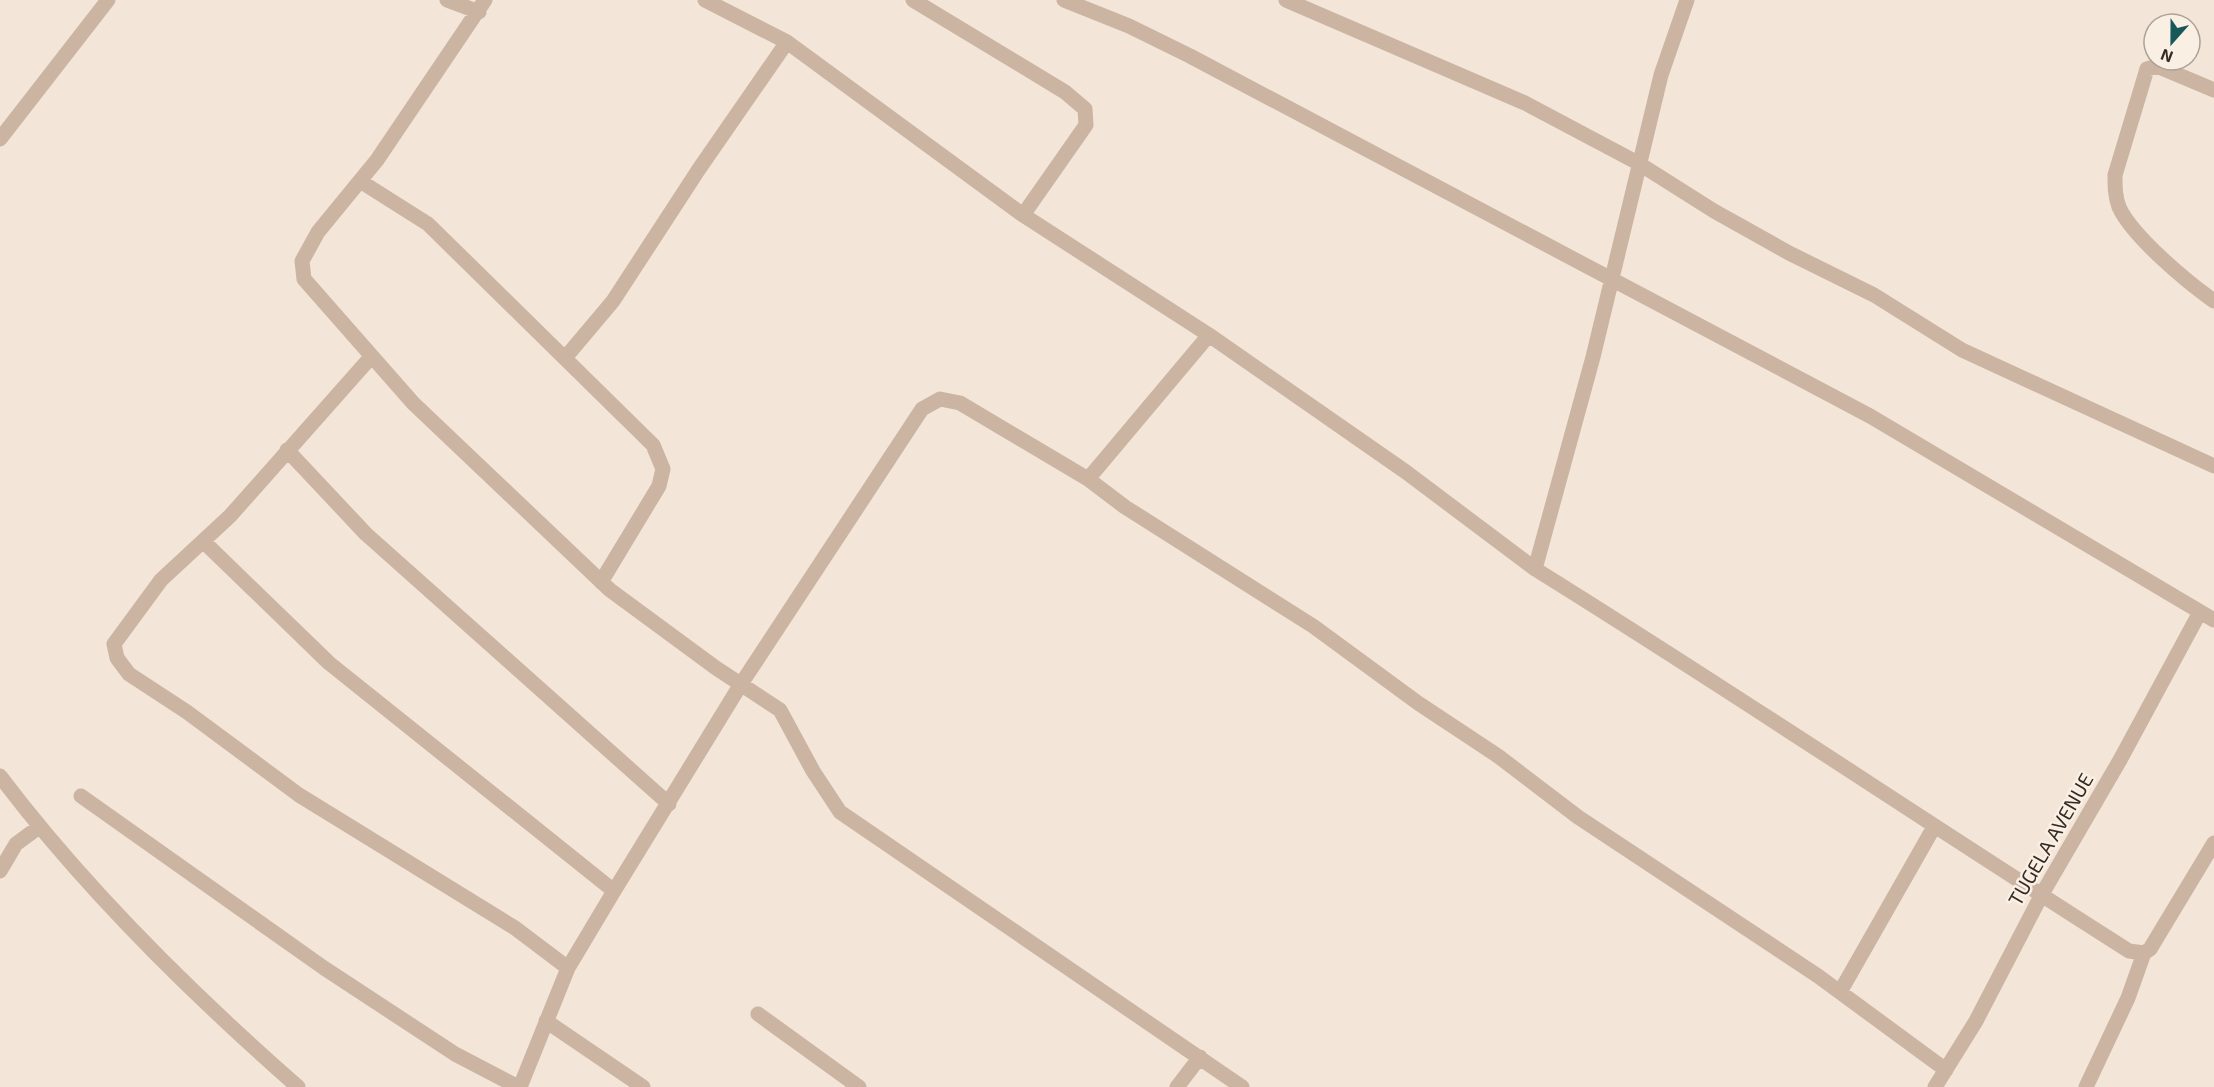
<svg xmlns="http://www.w3.org/2000/svg" width="2214" height="1087" viewBox="0 0 2214 1087" font-family="'Exo 2',sans-serif">
	<style>
		.lines { fill: none; stroke-linecap: round; stroke-linejoin: round }
		.minor { stroke: #ccb4a2; stroke-width: 15 }
		.labels { text-anchor: middle; dominant-baseline: central; stroke-width: 5; stroke-linejoin: round; paint-order: stroke }
		.street-label { font-size: 20px; fill: #362a25; stroke: #faefe3 }
	</style>
	<rect width="100%" height="100%" fill="#f3e5d7"/>
	<g class="lines">
		<path class="minor" d="M447,0L479,12
			M485,0L377,160L318,232L302,261L304,279L413,403L610,590L716,668L780,710L813,771L840,812L1242,1087
			M705,0L787,42L1023,215L1209,335L1406,472L1535,569L1593,357L1661,75L1687,0
			M913,0L1065,92L1085,109L1086,125L1023,215
			M1064,0L1129,26L1190,56L1870,416L2214,620
			M1286,0L1525,103L1638,163L1714,211L1789,253L1874,295L1962,350L2214,466
			M2214,90L2157,66L2147,69L2115,175C2115,187 2115,196 2119,207C2132,236 2187,282 2214,301
			M0,139L108,0
			M360,181L428,224L653,445L663,469L659,486L601,582
			M371,357L230,516L161,580L114,644L117,658L129,674L187,712L299,795L515,928L568,968
			M565,358L613,301L699,169L787,42
			M287,450L366,534L669,804
			M1088,479L1209,335
			M203,541L329,663L614,891
			M1535,569C1735,693 1930,825 2129,951L2144,953L2150,949L2214,843
			M0,776C86,890 191,993 298,1087
			M81,796L324,968L455,1054L518,1087
			M0,871L16,844L39,827
			M1840,992L1934,827
			M758,1014L859,1087
			M546,1021L643,1087
			M520,1087L568,968L614,891L741,684L922,409L940,399L960,403L1088,479L1125,507L1313,626L1418,703L1498,756L1578,817L1818,976L1946,1070
			M1177,1087L1200,1057
			M1935,1087L1976,1021L2042,894L2120,760L2200,612
			M2086,1087L2128,998L2144,953"/>
	</g>
	<g class="labels">
		<g class="street-label">
			<text transform="translate(2050 839) rotate(-60)">TUGELA AVENUE</text>
		</g>
	</g>
	<g transform="translate(2172 42) rotate(201)"><circle r="28" fill="#faefe3" stroke="#aca097" stroke-width="1.5"/>
	<path d="M0-4.5L10 22L0 15L-10 22Z" fill="#18585a"/>
	<text y="-9" font-size="16" font-weight="bold" text-anchor="middle" fill="#362a25">N</text>
	</g>
</svg>
